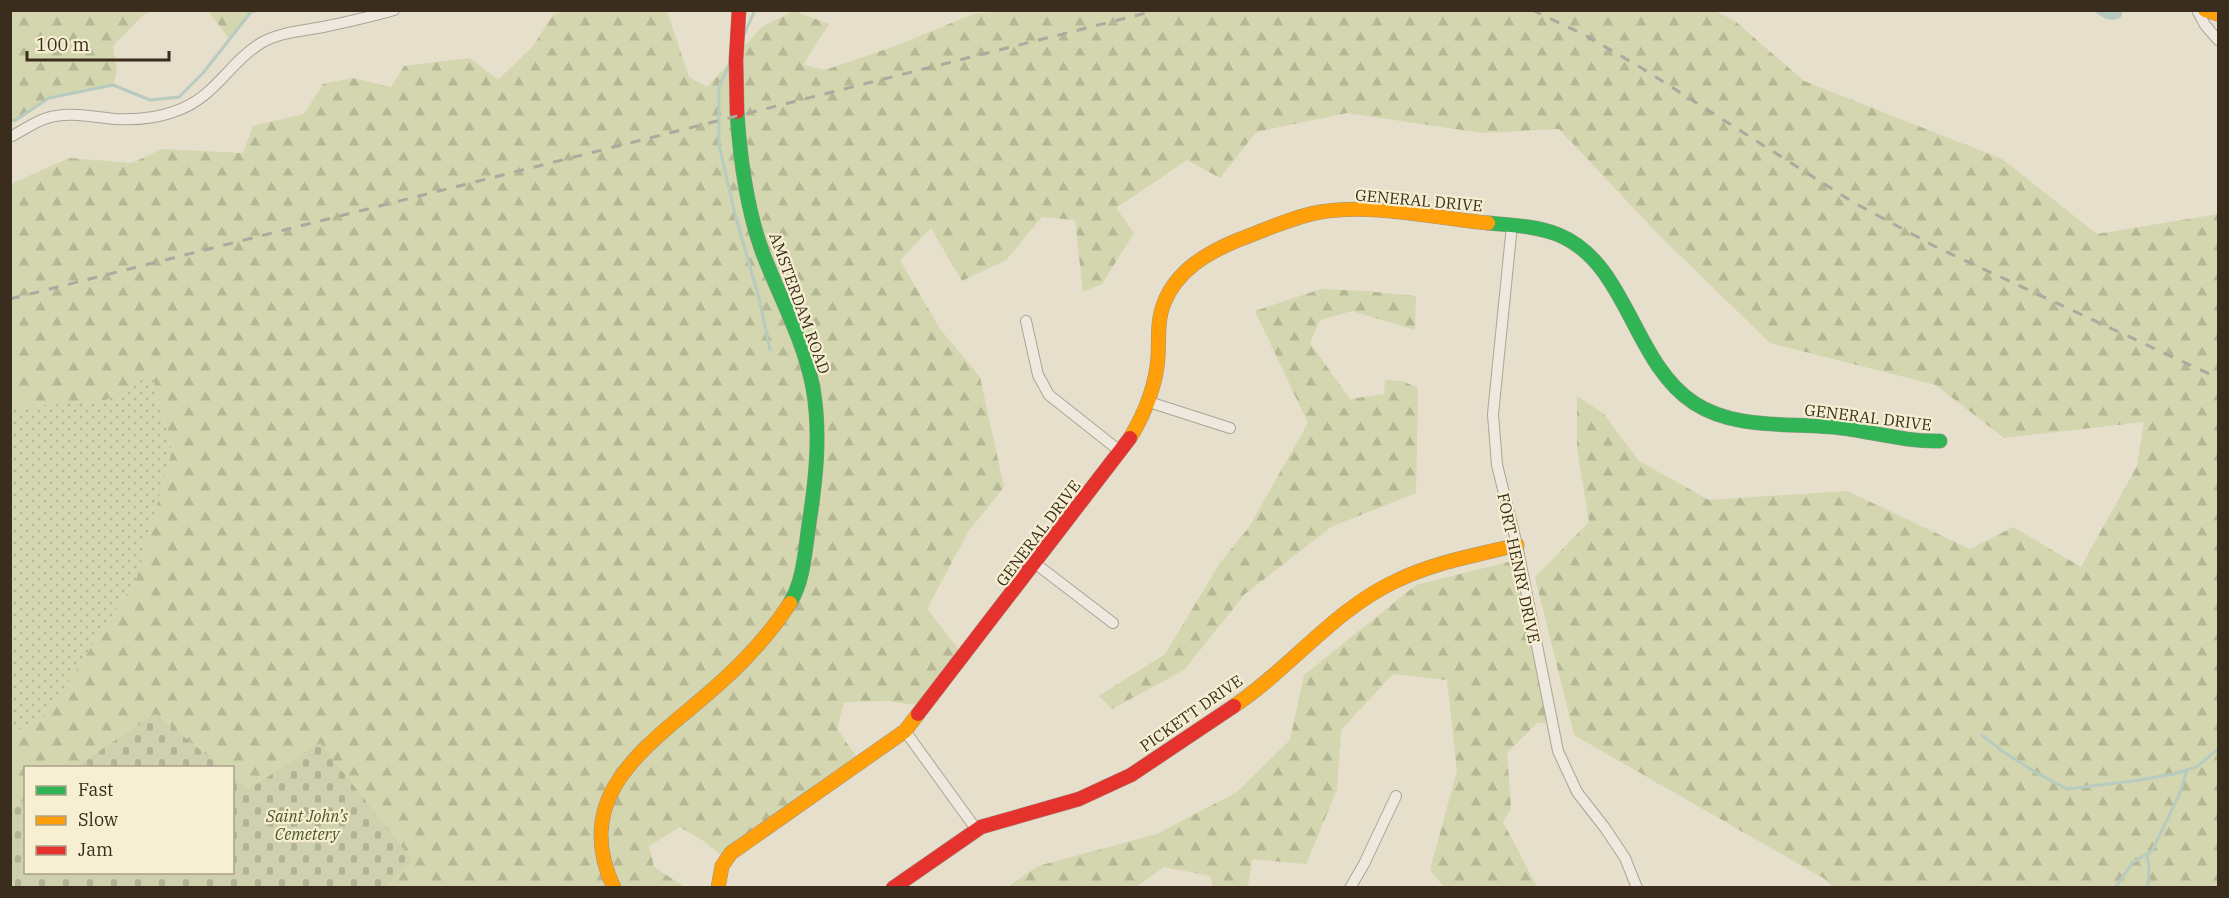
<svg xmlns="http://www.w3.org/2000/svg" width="2229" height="898" viewBox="0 0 2229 898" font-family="'IBM Plex Serif',serif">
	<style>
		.green { fill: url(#green-dots) }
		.forest { fill: url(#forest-firs) }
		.cemetery { fill: url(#cemetery-stones) }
		.water { fill: url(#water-waves) }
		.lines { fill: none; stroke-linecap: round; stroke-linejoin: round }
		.stream { stroke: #b8cbc1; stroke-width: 3 }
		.street-casing { stroke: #aba496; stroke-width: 12 }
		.fast-casing { stroke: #9b9386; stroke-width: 15 }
		.slow-casing { stroke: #9b9386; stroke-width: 15 }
		.jam-casing { stroke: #9b9386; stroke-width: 15 }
		.street { stroke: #ede9df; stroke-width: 10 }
		.fast { stroke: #30b455; stroke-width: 14 }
		.slow { stroke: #ff9f0a; stroke-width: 14 }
		.jam { stroke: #e5322d; stroke-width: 14 }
		.rail { stroke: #aca99f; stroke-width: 3; stroke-dasharray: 10 10; stroke-linecap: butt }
		.labels { text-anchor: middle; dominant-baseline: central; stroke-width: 4.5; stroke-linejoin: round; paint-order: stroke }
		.street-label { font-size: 16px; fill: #3a2d1d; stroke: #f7efd2 }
		.park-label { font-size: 16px; font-style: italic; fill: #475723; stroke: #f7efd2 }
	</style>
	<defs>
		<pattern id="green-dots" width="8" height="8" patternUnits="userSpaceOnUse" patternTransform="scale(1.5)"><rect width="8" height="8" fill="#d3d6ae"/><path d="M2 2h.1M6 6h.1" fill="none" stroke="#b6b895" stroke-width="1.8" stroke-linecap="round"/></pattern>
		<pattern id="forest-firs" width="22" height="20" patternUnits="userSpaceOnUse" patternTransform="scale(1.5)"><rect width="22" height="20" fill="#d3d6ae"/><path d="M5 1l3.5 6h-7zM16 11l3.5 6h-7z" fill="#b6b895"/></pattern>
		<pattern id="cemetery-stones" width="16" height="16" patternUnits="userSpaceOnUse" patternTransform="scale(1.5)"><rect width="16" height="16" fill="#ced0ae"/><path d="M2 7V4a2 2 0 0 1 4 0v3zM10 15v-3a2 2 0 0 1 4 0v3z" fill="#b2b395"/></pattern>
		<pattern id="water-waves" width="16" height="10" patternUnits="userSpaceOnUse" patternTransform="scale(1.5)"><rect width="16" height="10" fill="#b8cbc1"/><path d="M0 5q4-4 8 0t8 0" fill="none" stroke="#97a59c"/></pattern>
	</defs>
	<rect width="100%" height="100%" fill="#e6dfcc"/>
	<path class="green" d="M152,374L172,451L136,580L45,718L11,734V408L106,400Z"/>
	<path class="forest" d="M575,10L667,11L689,77L707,87L763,26L794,11L829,24L803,65L825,70L898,45L973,14L1005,11H1715L1735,21L1804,81L2002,159L2097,234L2218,214V887H1833L1825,879L1574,735L1535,577L1589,522L1577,448V396L1604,414L1639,461L1709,500L1847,491L1970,549L2013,527L2081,567L2137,466L2144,422L2004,438L1936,385L1770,343L1659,235L1559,129L1482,133L1347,113L1256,132L1220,178L1187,160L1116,208L1134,233L1102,284L1083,292L1075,220L1042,217L1006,260L962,281L931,228L900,260L940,329L980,377L1004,487L968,532L927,609L964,656L924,706L887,701L844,702L837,729L860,762L726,859L705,842L680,827L649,846L654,867L685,887H385L413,861L249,789L233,776L232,768L222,767L155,715L75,767L26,768L25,800L11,810V734L45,717L136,580L172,451L152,374L106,400L11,408V186L15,182L69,158L132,163L162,149L243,153L253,126L304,114L323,84L352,78L391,87L404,66L470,58L498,80L533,46L554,14Z
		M10,11L11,10L154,11L143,15L113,46L117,71L113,85L49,98L16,120L11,121Z
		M208,11H258L251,12L230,40Z
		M1321,289L1365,291L1416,296L1415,330L1352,311L1320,320L1310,343L1350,399L1384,394L1385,380L1402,381L1418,388L1416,493L1331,527L1245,594L1184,670L1112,709L1099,696L1165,654L1220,563L1249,527L1308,423L1255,311Z
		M1508,562L1521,567L1552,722L1537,723L1507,753L1511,809L1503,822L1537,887H1444L1430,870L1457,771L1447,680L1393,674L1341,730L1337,790L1306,864L1252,859L1248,887H1213L1210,876L1164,867L1136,887L1006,888L1038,866L1157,834L1237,792L1290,740L1304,675L1416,585Z"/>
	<path class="cemetery" d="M155,714L222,767H75Z
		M320,743L413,861L385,887H11V810L25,800L26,872H232L233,776L249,789Z"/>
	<path class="water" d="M2094,11H2123L2121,17C2110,23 2103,18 2094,11Z"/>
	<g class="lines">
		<path class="stream" d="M743,37L755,10
			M731,61L719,86V145L736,218L759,298L770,350
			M10,121L16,120L49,98L113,85L150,100L179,97L203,73L251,12L258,10
			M1982,735L2002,751L2037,773L2067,789L2133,781L2174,774L2198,766L2218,749
			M2147,854L2149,867L2148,888
			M2115,888L2133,862L2152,851L2180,793L2187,770"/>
		<defs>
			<path id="street" d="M2197,10L2205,25L2218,40
				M10,137C22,131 34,122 47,118C68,111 93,117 115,119C135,120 154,119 173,112C215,99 228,63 261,43C280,32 302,31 323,27C347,22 370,17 394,10
				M1512,225L1493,414L1497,465L1517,545L1558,751L1577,792L1605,828L1625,858L1637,888
				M1026,321L1038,375L1049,395L1121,452
				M1149,402L1230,428
				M1036,564L1113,623
				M905,731L976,829
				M1350,888L1364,864L1396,796"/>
			<path id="fast" d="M737,112C740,159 746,206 762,251C779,296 804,340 813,388C821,433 816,479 809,524C805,550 804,580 790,603
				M1488,223C1512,225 1537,226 1559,235C1628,264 1632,362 1694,403C1737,431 1793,422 1841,428C1874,432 1906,442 1940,441"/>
			<path id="slow" d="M2205,10L2218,14
				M1130,438C1145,413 1156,386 1158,357C1159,339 1157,320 1164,303C1177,270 1207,253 1238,240C1265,230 1292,217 1320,212C1373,203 1434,218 1488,223
				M1234,706C1291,668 1334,609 1398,580C1435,562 1478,555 1517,545
				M614,888C571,797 643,749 704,697C736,670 767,639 790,603
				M718,888L722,866L731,853L905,731L918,714"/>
			<path id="jam" d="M737,112L736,60L739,10
				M918,714L1130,438
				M893,888L981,827L1079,799L1131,775L1234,706"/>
		</defs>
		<use href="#street" class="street-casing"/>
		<use href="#fast" class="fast-casing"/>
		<use href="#slow" class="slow-casing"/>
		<use href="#jam" class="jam-casing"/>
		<use href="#street" class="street"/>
		<use href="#fast" class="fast"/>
		<use href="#slow" class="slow"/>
		<use href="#jam" class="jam"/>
		<path class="rail" d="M1532,10L1583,34L1640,67L1851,201L1936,247L2218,378
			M10,299L1158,10"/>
	</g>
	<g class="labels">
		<g class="street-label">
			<text transform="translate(1419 200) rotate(5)">GENERAL DRIVE</text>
			<text transform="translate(800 303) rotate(70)">AMSTERDAM ROAD</text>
			<text transform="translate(1868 417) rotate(7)">GENERAL DRIVE</text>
			<text transform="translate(1038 533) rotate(-53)">GENERAL DRIVE</text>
			<text transform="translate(1519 568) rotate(78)">FORT HENRY DRIVE</text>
			<text transform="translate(1191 713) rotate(-35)">PICKETT DRIVE</text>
		</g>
		<g class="park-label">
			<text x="307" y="816">Saint John’s<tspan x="307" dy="18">Cemetery</tspan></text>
		</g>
	</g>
	<rect width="2229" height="898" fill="none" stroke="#3a2d1d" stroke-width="24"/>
	<rect x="24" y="766" width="210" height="108" fill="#f7efd2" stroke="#aba18a" stroke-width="1.5"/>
	<rect x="36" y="786" width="30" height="9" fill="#30b455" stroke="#aba18a" stroke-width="1.5"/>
	<text x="78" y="796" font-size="18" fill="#3a2d1d">Fast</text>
	<rect x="36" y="816" width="30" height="9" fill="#ff9f0a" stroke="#aba18a" stroke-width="1.5"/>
	<text x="78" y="826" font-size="18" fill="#3a2d1d">Slow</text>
	<rect x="36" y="846" width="30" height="9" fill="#e5322d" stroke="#aba18a" stroke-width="1.5"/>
	<text x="78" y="856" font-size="18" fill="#3a2d1d">Jam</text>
	<path d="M27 51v9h142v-9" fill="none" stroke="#3a2d1d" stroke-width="3"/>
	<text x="36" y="51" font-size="18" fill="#3a2d1d" stroke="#f7efd2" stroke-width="4.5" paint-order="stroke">100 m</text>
</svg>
